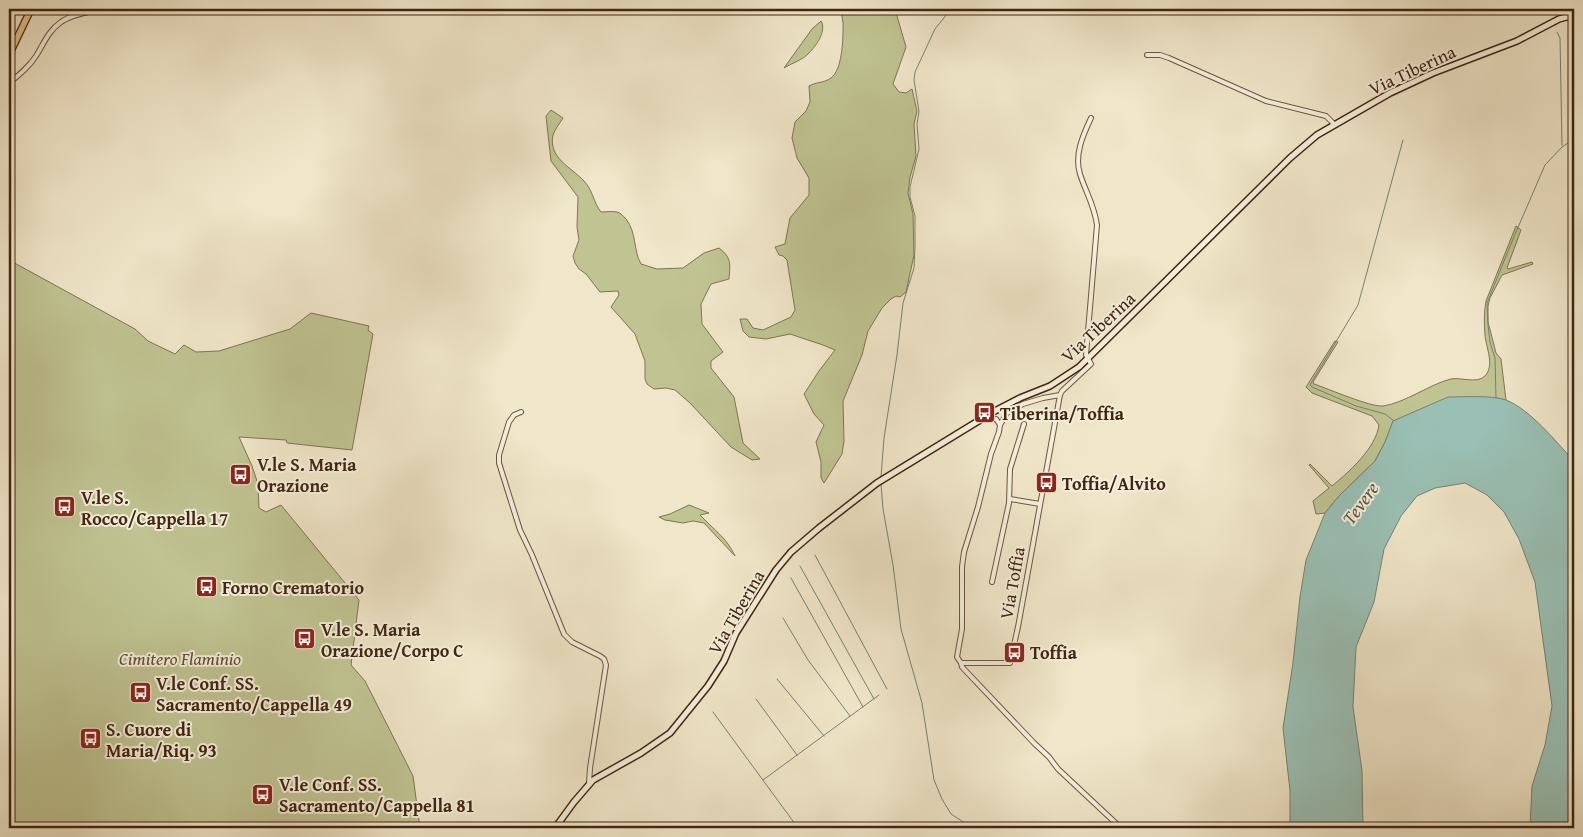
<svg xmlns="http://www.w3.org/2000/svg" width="1583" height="837" viewBox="0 0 1583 837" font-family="'Gentium Book Plus',serif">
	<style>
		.green { fill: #c0c392; stroke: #807452 }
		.water { fill: #9ac0b5; stroke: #768273 }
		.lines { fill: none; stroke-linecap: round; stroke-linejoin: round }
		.stream { stroke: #768273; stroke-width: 1 }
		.street-casing { stroke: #6c553f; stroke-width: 6 }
		.secondary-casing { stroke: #402511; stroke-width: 8 }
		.primary-casing { stroke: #402511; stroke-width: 8 }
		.street { stroke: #f5efdc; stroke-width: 4 }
		.secondary { stroke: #f5efdc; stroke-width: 5 }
		.primary { stroke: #e8c384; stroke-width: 5.5 }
		.labels { text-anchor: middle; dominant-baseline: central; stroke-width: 4; stroke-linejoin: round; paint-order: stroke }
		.street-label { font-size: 18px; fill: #402511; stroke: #f5efdc }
		.poi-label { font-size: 18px; font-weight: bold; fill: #402511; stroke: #f5efdc; text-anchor: start }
		.park-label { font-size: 18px; font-style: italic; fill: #604c31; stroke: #f5efdc }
		.water-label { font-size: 19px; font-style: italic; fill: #5b5442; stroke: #f5efdc }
	</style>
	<rect width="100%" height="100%" fill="#f0e6c9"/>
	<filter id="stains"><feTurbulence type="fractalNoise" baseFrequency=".004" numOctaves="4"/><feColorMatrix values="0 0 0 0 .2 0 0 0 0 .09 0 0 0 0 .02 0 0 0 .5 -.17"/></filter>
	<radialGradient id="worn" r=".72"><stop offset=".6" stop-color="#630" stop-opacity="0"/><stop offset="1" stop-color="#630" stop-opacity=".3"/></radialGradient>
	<path class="green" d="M841,9H895L906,47L893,84L899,92L906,93L912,89L917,111L914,124L916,156L910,177L908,193L913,214L914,255L906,292L900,297L896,296L891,299L882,308L868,331L862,355L843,401L844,441L842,454L824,483L821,478V462L816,442L824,425L814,414L804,394L819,371L835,350L823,345L790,334L766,339L749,337L743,331L740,319H747L753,328L763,330L791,317L795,310L787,260L783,256L779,255L775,247L785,244L790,218L809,195V178L797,158L792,138L795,122L806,111L810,102L809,86C816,82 824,83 831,78C842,70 843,41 843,29C844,22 841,15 841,9Z
		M821,21C827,31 816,46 809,53C803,60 792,63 784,68L812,29Z
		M551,110L563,118C560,123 555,129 553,135C548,158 571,167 584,181C593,190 593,202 601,212C606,212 612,211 617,212C621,213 623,216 626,219C637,233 633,250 641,264L657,269L683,268L704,253L719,248C732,258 730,264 729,279L711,284L701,304L702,324L723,352L711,361V368L734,397L743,443L760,459L752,460L731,447L690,403L675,390L666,388L654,389L647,384L645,379V361L635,334L611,307L619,295L618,291L600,292L586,274L579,269L575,263L573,256L579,240L577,227L578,197L551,161L546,116Z
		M1516,226L1521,230L1507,268L1508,269L1532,262L1533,264L1502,275L1490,298L1488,306V322L1496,353L1501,359L1506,400L1496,398L1393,421L1385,442L1375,461L1339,496L1325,513L1316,514L1313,501L1329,488L1309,465L1310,464L1332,486C1349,472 1376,448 1379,425L1372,416L1312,393L1306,387L1335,341L1338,342L1313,382L1314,384C1329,389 1370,407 1383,406C1405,403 1430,384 1451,379C1461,377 1477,384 1485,376C1495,365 1486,348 1485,335C1484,325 1484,311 1486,301Z
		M9,260L135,329L148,341L175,354L184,345L196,352L219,351L290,329L311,313L369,326L368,330L373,334L352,450L287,443L286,440L239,437L252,466L258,484L259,508L266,512L281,505L359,600L351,665L365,681L413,776L420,828H9Z
		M689,505L709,513L700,515C713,529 727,538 735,556L704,523L693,521L683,523L665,520L659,517L670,514Z"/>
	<path class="water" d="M1448,397C1463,397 1492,395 1506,400C1531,410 1555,441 1574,461V828H1531L1530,827L1532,786L1545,745L1552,706L1535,582L1519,539L1504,512L1487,495L1465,483L1435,488L1417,496L1401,516L1384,549L1374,602L1356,647L1353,707L1362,771L1363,828H1290V791L1283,728L1293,663L1300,597L1306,560L1325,513L1339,496L1375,461L1385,442L1393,421Z"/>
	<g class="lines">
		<path class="stream" d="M1557,32L1560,38L1562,145
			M1496,398L1495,358L1490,342L1488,325L1487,303L1513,239L1545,165L1562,147L1574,139
			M1394,421L1385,414L1356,406L1312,387L1310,385L1358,305L1403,140
			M881,477L884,438L897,355L903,303L914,268L915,247V216L910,197V187L919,149L917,124L919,111L914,80L915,72L935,29L951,9
			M881,484L883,509L893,565L901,629L922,703L934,780L942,799L951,814L965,823L977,828
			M815,555L887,689
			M800,566L874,699
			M791,578L863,707
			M783,618L808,660L850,716
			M777,679L824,736
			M756,699L797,755
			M713,712L798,828
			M763,780L879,695"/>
		<defs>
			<path id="street" d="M1147,55H1160L1169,58L1266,101L1326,116L1334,124
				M9,83C19,75 29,67 36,56C44,43 49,30 61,22C72,14 89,12 102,9
				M1060,395L1043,398L1023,404L1007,413L1000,425L999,432L991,454L978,507L964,552L962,567V629L957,657L961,663H1010L1018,627L1060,395L1062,391L1091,364L1086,355L1097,225C1094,204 1086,193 1080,174C1074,155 1083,135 1091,118
				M521,412L514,415L509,422L499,455V463L520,530L532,555L564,634L572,642L600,656L604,659L606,665L590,768L589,783
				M983,419H996L1000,425
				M1010,499L1040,504
				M992,582L1009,503L1010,469L1024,424
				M961,663L962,667L1034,743L1049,757L1058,769L1121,828"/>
			<path id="secondary" d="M555,828L574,802L593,780L641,753L670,733L708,686L724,661L736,633L776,570L791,552L819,528L877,483L993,412L1020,398L1050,386L1079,367L1290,158L1317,135L1390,93L1433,73L1517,41L1559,19L1574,15"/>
			<path id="primary" d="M9,55L31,9"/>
		</defs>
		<use href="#street" class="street-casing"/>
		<use href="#secondary" class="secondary-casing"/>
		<use href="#primary" class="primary-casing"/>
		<use href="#street" class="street"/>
		<use href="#secondary" class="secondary"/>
		<use href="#primary" class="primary"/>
	</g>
	<defs>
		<symbol id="bus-square" viewBox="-11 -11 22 22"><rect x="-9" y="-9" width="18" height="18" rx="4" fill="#8f2418" stroke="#f5efdc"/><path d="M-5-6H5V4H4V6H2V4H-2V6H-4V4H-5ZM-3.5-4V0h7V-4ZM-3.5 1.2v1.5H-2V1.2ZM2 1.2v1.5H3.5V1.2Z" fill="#fff"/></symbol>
	</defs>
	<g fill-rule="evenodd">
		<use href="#bus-square" x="972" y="400" width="25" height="25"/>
		<use href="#bus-square" x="228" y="462" width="25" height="25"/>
		<use href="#bus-square" x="1034" y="470" width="25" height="25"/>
		<use href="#bus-square" x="52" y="494" width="25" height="25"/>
		<use href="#bus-square" x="194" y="574" width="25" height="25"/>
		<use href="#bus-square" x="292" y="626" width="25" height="25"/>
		<use href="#bus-square" x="1002" y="640" width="25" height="25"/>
		<use href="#bus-square" x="128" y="680" width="25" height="25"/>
		<use href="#bus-square" x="78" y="726" width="25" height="25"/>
		<use href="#bus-square" x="250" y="782" width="25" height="25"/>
	</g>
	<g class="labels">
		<g class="street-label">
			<text transform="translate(1412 70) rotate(-25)">Via Tiberina</text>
			<text transform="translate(1098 327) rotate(-43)">Via Tiberina</text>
			<text transform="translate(1012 583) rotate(-80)">Via Toffia</text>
			<text transform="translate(736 612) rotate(-60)">Via Tiberina</text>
		</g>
		<g class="poi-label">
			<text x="1000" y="413">Tiberina/Toffia</text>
			<text x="257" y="464">V.le S. Maria<tspan x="257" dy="21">Orazione</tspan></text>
			<text x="1062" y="483">Toffia/Alvito</text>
			<text x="81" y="497">V.le S.<tspan x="81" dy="21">Rocco/Cappella 17</tspan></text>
			<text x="222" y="587">Forno Crematorio</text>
			<text x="321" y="629">V.le S. Maria<tspan x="321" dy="21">Orazione/Corpo C</tspan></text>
			<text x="1030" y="652">Toffia</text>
			<text x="156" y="683">V.le Conf. SS.<tspan x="156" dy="21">Sacramento/Cappella 49</tspan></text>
			<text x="106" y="729">S. Cuore di<tspan x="106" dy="21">Maria/Riq. 93</tspan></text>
			<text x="279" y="784">V.le Conf. SS.<tspan x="279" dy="21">Sacramento/Cappella 81</tspan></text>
		</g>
		<g class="park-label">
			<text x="180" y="658">Cimitero Flaminio</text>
		</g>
		<g class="water-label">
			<text transform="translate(1360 503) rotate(-54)">Tevere</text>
		</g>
	</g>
	<rect width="1583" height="837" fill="none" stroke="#f0e6c9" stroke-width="30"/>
	<rect x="10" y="10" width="1563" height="817" fill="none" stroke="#402511" stroke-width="2.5"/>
	<rect x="15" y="15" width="1553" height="807" fill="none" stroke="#402511"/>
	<rect width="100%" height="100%" filter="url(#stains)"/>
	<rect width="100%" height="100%" fill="url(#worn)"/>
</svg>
